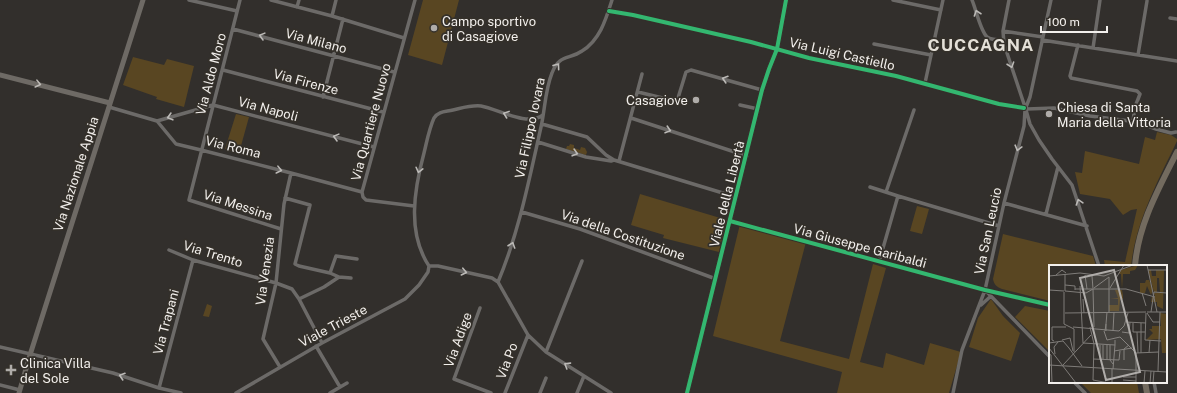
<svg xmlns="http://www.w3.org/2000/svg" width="1177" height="393" viewBox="0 0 1177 393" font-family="'Public Sans',sans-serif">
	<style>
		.green { fill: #594622 }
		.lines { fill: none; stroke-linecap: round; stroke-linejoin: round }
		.street { stroke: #6c6a68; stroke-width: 3.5 }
		.secondary { stroke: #6e6a65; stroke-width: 5 }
		.highway { stroke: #736b5f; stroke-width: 6 }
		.cycleway-casing { stroke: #34302a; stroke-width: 6 }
		.cycleway { stroke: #33b770; stroke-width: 4 }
		.oneway { stroke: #bcbab7 }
		.oneway2 { stroke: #bdbab6 }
		.poi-dot { fill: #afaca9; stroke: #34302a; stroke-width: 1.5 }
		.labels { text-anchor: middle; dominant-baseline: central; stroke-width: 3.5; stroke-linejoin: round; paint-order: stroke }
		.poi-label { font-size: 13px; fill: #f2efec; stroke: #34302a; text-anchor: start }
		.street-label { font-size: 13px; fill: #f2efec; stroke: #34302a }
		.district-label { font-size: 17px; font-weight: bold; letter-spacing: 1px; fill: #e4e0d8; stroke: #34302a }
		.inset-road { fill: none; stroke: #7f7c79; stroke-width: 1 }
		.view { fill: #afaca9; fill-opacity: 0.15; stroke: #afaca9; stroke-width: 2 }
		.inset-edge { fill: none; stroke: #f2efec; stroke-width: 2 }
	</style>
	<rect width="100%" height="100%" fill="#322f2c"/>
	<path class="green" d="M423,0H459L442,65L408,55Z
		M133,57L164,65L167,59L194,66L184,107L156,99L157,97L123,85Z
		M236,114L249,117L239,153L225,149Z
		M1157,132L1171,135L1177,139V141C1158,181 1136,221 1131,266H1105L1104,260L1125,262L1137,209L1131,210L1123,215L1110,199L1080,194L1075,172L1082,173L1085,151L1139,164L1145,137L1155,140Z
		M570,144L574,145V148L580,150L581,147L585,148L587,152L586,155L566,149L567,146H569Z
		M640,194L727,220L719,252L663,238L664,235L631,225Z
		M917,206L929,209L922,234L910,231Z
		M740,224L806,242L780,341L849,359L873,264L886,268L860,362L883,368L886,353L924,365L930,343L961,352L949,393H837L842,372L713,336Z
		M1003,234L1093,256L1096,266H1050V301L1002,289C997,287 994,285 993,279Z
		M991,299L1003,316L1020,333L1011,361L969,347L978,318Z
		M207,304L212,306L209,317L203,316Z
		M1025,306L1050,311V352L1015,317Z
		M1080,382H1137L1139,393H1091Z"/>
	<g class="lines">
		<path class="street" d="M189,0L237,11
			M240,0L189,200L281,229
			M271,0L332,16L404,38
			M893,0L941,10
			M972,0C976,9 980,30 987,37C991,40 999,40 1003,40
			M1009,0L1003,31L1004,44L1025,107
			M297,7L299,0
			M609,11L633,15L751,42L809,58L896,76L999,104L1024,108
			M332,16L336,0
			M1170,18L1177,19
			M233,29L394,72
			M1003,31L1043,37
			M1042,40L1177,61
			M874,44L931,55
			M1078,45L1070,76L1071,78L1137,91L1140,94L1135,107L1133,121
			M1093,48L1100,0
			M1138,55L1147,1
			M223,70L383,112
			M925,83L943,0
			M638,92L675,101L678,98L686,72L691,70L762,90
			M323,97L343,19
			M740,105L758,109
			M109,107L157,121L176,144L201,150L291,173L362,192
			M1026,107L1030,97L1051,0
			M1027,109L1054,108L1090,116L1138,122L1156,129L1171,133L1176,132
			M1026,110L1030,124L1039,140L1052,159L1072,185L1099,266
			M631,118L747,156
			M157,121L213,105L374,147
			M538,142L586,157L611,161L614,160L606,155L587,137L542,124
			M614,160L736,197
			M619,161L642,74
			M870,187L898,196L879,262
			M886,192L914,110
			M898,196L999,226
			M285,198L310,205L295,264L299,266L330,273L339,277L351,278
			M1004,203L1087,226
			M414,206L366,200L363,197L362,192L415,0
			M522,212L580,229L716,279
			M1046,214L1058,167
			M730,221L985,290L1050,305
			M169,250L193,260L276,283L292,289L299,299L322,343
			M429,266C407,233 414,190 424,153C427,141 429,129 434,118C439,111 445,112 453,110C462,108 471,105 481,106C498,109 527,127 543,115
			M429,266H438L492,278L498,282
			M330,273L336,256L357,259
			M498,282C519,232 529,180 541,127C545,110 545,90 552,73C559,54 569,60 582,51C600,40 606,19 612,0
			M498,282L528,335L546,352L611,393
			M986,291L1050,357
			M299,299L324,287L339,277
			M981,305L991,296
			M480,308L454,379L491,393
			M316,346L340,387
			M0,347L113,373L159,388L181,393
			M546,352L582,261
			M280,367L263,339L276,283L284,204L291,173
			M1074,382L1085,393
			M1154,382L1156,393
			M0,385L20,390
			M159,388L193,260
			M236,393L322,343L405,299L419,285L428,272L429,266
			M330,393L347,383
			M505,393L528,335
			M540,393L546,378
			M577,393L584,376
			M953,393L962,350L985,290L1004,203L1024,126L1025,110"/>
		<path class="secondary" d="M0,75L110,103
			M19,393L30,355L143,0
			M687,393L762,90L769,69L777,49L786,0"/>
		<path class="highway" d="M1135,266C1138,225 1159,188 1177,152
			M1145,382L1147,393"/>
		<defs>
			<path id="cycleway" d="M609,11L633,15L751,42L809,58L896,76L999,104L1024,108
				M730,221L985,290L1050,305
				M687,393L762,90L769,69L777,49L786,0"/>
		</defs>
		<use href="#cycleway" class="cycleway-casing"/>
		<use href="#cycleway" class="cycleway"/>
	</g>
	<defs><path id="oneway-chevron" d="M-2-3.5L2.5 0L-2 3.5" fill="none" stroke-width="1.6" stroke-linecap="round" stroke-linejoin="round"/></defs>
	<g class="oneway">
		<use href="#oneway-chevron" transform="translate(977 13) rotate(-109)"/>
		<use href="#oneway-chevron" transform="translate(262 36) rotate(-165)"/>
		<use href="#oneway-chevron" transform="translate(1011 65) rotate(71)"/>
		<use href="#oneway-chevron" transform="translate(557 66) rotate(-54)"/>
		<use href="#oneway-chevron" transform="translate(725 79) rotate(-163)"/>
		<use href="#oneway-chevron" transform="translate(506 114) rotate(-160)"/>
		<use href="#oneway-chevron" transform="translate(170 117) rotate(164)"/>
		<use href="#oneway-chevron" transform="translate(668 130) rotate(18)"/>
		<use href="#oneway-chevron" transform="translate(336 137) rotate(-165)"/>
		<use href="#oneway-chevron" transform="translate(1018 148) rotate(105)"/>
		<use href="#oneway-chevron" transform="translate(575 153) rotate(16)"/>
		<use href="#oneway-chevron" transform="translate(279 170) rotate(14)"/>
		<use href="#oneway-chevron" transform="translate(419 170) rotate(104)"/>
		<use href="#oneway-chevron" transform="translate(1079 202) rotate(-108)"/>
		<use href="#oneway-chevron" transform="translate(512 245) rotate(-71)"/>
		<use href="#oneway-chevron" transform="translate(464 272) rotate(13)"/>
		<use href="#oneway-chevron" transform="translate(567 365) rotate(-148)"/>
		<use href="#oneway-chevron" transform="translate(122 376) rotate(-162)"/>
	</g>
	<use class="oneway2" href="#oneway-chevron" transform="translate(38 84) rotate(14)"/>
	<g class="poi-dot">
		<circle cx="434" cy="28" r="4"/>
		<circle cx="696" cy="100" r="4"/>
		<circle cx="1049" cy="114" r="4"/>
		<path d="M9 364h4v4h4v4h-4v4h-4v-4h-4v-4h4z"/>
	</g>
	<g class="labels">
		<g class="poi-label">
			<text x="442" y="21">Campo sportivo<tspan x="442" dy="15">di Casagiove</tspan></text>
			<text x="688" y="100" text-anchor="end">Casagiove</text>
			<text x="1057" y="107">Chiesa di Santa<tspan x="1057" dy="15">Maria della Vittoria</tspan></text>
			<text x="20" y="363">Clinica Villa<tspan x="20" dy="15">del Sole</tspan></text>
		</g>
		<g class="street-label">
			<text transform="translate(316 41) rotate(15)">Via Milano</text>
			<text transform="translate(842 54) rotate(13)">Via Luigi Castiello</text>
			<text transform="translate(211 74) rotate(-75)">Via Aldo Moro</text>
			<text transform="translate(306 82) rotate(15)">Via Firenze</text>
			<text transform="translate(268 109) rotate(15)">Via Napoli</text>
			<text transform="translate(371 122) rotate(-75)">Via Quartiere Nuovo</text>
			<text transform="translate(530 128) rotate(-78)">Via Filippo Iovara</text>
			<text transform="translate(233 147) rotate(14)">Via Roma</text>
			<text transform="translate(76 174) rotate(-72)">Via Nazionale Appia</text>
			<text transform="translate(727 194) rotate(-76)">Viale della Libertà</text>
			<text transform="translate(238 205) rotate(18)">Via Messina</text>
			<text transform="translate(988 231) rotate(-78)">Via San Leucio</text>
			<text transform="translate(623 235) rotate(19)">Via della Costituzione</text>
			<text transform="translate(860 246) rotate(15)">Via Giuseppe Garibaldi</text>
			<text transform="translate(213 254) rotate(17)">Via Trento</text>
			<text transform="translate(265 271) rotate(-82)">Via Venezia</text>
			<text transform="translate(166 322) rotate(-75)">Via Trapani</text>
			<text transform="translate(333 326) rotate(-28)">Viale Trieste</text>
			<text transform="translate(458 340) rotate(-70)">Via Adige</text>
			<text transform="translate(507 361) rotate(-69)">Via Po</text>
		</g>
		<g class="district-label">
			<text x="981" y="45">CUCCAGNA</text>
		</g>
	</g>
	<g transform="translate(1049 265)">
		<rect width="118" height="118" fill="#322f2c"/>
		<path d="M89,0L86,5L81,6V9H74L73,24L72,9H70L72,5ZM99,5H102L103,11H107V5H115L114,44L108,41V37H102L103,31L106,32L105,28L111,27L110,13H108V27H105ZM97,15H100L104,24L102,30L98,21L96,28H91V18H96ZM66,25H73L74,30V34L71,35L70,46H60V40H69V34H61L69,33ZM111,48L118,49V88H113L112,74L97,75L104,68L100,64H103V61H112Z" fill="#594622"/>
		<path class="inset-road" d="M98,0L108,47M99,5H118M7,10L13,5L17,8M36,10L38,24M0,11L31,8L55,11L84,0M43,11L44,24M16,20L26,21V25M31,21L34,78M45,23L60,12V47M61,23L75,0M26,24H43M44,24H77L106,32M44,24L45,62M0,25L15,26M16,26V9M16,26L37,28L44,24M15,27V59L25,64V87M105,27L118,28M93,28L97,41M34,34L35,48M98,47H118M102,47L105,27M16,48L97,47M97,48L96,75L112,76M98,48L104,57H111M77,57L97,58M84,58V67H96M57,59L58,47M24,62L70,66M41,62L45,79L44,115L60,118M55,66L58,75L71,72M56,66L57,59V66M64,66L65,47M70,66L75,61L79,48M73,67L80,68L81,57M88,67L89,88M71,72L87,88M13,75L21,73L24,86M5,76L3,75V62H17M0,78L14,76L20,83M34,78L66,80V75M61,80V95L64,99M0,83L27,118M20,83L33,101M65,86L83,83M87,88L110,87M92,88V58M100,88L101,75M0,89L2,90L3,118M6,89L5,82L9,77M44,94L70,95L71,86M51,94V80M54,94V80M58,95V80M75,95V84L80,80M0,100L118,107M14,100L42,70M64,104L66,80M109,106L111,47M74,112H87M74,115L87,116M63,118V104M87,118V88M95,118L96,106M101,118L102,106M104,118L105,106"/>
		<path class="view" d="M65,5L91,107L57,115L31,13Z"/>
		<rect width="118" height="118" class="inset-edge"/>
	</g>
	<path d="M1041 26v6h66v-6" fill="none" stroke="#f2efec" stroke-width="2"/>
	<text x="1047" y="26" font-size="12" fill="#f2efec" stroke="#34302a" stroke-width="3" paint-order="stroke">100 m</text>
</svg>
